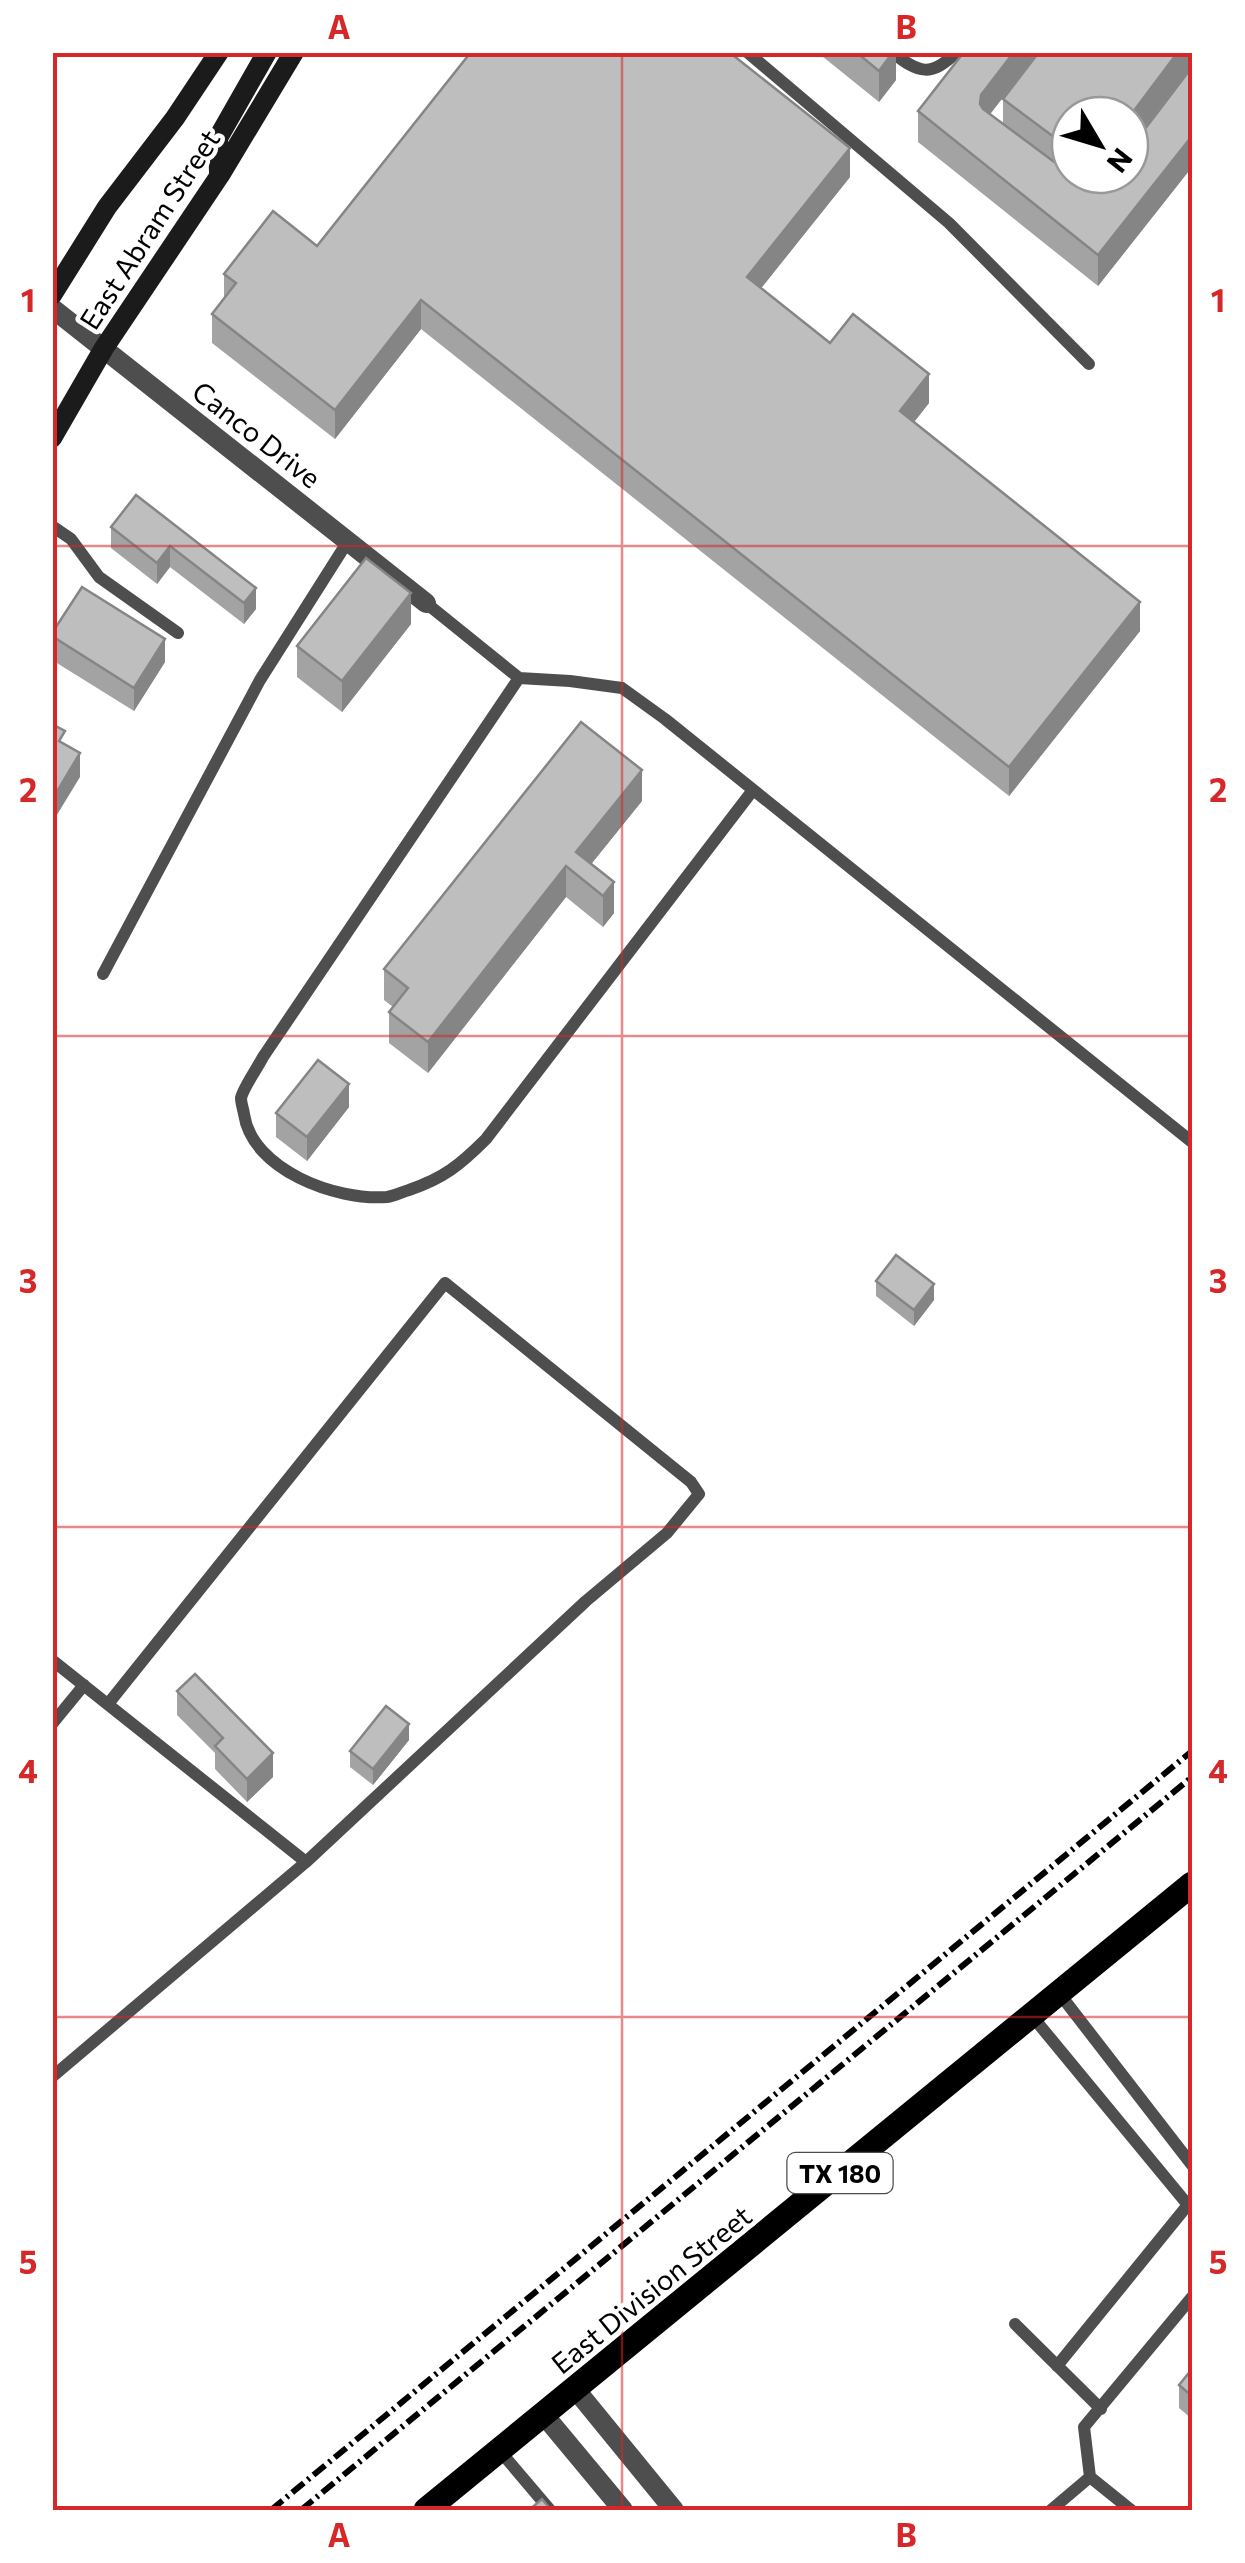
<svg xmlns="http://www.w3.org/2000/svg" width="1245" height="2563" viewBox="0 0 1245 2563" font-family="Commissioner,sans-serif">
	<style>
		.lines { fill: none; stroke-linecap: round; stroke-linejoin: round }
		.service { stroke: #4e4e4e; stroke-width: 12 }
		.minor { stroke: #4e4e4e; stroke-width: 20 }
		.tertiary { stroke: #4e4e4e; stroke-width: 20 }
		.secondary { stroke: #1b1b1b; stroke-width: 20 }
		.primary { stroke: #000; stroke-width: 25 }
		.rail { stroke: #000; stroke-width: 6; stroke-dasharray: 15 5 2.5 5; stroke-linecap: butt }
		.wall { fill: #a3a3a3; fill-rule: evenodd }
		.shaded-wall { fill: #858585 }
		.building { fill: #bebebe; stroke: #858585; stroke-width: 2.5 }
		.grid { fill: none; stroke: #d62828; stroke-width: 2.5; stroke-opacity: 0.55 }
		.labels { text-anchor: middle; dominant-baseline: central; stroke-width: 9; stroke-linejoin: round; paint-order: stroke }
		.shield { fill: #fff; stroke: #4c4c4c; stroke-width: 2.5 }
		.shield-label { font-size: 25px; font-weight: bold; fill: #000 }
		.street-label { font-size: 28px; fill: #000; stroke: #fff }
		.neatline { fill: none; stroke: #d62828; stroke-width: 4 }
		.grid-label { font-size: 32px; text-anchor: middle; font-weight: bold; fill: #d62828 }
	</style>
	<rect width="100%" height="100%" fill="#fff"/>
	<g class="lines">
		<path class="service" d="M747,52L949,223L1089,364
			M892,52C919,74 931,77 957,52
			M52,526L71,539L99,577L178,633
			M426,603L519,678L570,681L622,688L665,719L1192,1142
			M519,678L263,1057C258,1067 243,1088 241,1098C241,1103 243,1108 244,1114C252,1170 336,1201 387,1197C394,1196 402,1192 409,1190C444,1178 460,1165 486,1139L753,790
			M103,974L260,680L348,541
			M52,1660L306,1862L586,1601L667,1533L699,1494L691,1482L445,1283L108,1704
			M52,1724L84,1685
			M1059,1993L1192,2165
			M1032,2016L1188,2205
			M52,2077L306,1862
			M1015,2324L1101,2409
			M1057,2366L1191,2201
			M500,2451L550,2510
			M1051,2510L1090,2477
			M1131,2510L1090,2477L1084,2427L1192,2297"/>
		<path class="minor" d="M52,308L426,603"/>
		<path class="tertiary" d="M576,2390L674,2510
			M544,2415L623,2510"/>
		<path class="secondary" d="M219,173L218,138L267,52
			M52,295L107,207L175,118L219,52
			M52,438L104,348L220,175L294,52"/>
		<path class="primary" d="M426,2510L1192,1884"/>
		<path class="rail" d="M271,2510L1192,1751
			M301,2510L1192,1777"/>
	</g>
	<path class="wall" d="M817,52H896V80L879,102Z
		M964,52H1038L990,114L1003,124V99L1192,52V167L1098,286L918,142V111ZM1186,75L1138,138L1136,139L1184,76ZM1070,115H1130V175H1070Z
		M850,177L761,288L830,343L929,403L914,422L1140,631L1009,796L421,329L335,439L212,343V314L224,298V274L317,246Z
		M136,495L256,609L244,624L170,567L157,584L111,548V527Z
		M411,624L342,712L297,677V646Z
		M52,633L165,662L134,711L52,660Z
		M642,801L591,864L614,913L603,927L566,897L428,1073L389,1043V1012L393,1007L384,1000V969Z
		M349,1107L307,1161L276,1137V1113Z
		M876,1281L934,1300L914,1326L876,1296Z
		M177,1691L273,1777L247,1802L215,1769V1753L177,1715Z
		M409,1740L373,1785L350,1767V1751Z
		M1192,2369V2419L1179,2408V2385Z"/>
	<path class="shaded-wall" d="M893,52H896V80L879,102V71Z
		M1014,52H1038L981,126L980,104L981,95Z
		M1178,52H1192V73L1184,76L1130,147V116Z
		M1192,136V167L1098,286V255Z
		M850,148V177L747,306V277Z
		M1092,175H1108L1092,196Z
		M421,300V329L335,439V410Z
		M929,374V403L900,440V411Z
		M170,546V567L157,584V563Z
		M256,588V609L244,624V603Z
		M411,593V624L342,712V681Z
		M1140,602V631L1009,796V767Z
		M165,639V662L134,711V688Z
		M80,753V777L52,823V800Z
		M642,770V801L580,878L576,852Z
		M566,866V897L428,1073V1042Z
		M614,882V913L603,927V896Z
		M349,1084V1107L307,1161V1137Z
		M934,1284V1300L914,1326V1310Z
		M409,1724V1740L373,1785V1769Z
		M273,1753V1777L247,1802V1779Z"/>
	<path class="building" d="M471,52H729L850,148L747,277L830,343L853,314L929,374L900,411L1140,602L1009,767L421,300L335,410L212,314L236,283L224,274L273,211L317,246Z
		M856,52H893L879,71Z
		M964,52H1014L981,95L980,104L983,109L1088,187L1097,189L1108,175H1130L1131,142L1138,138L1192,67V136L1098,255L918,111Z
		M1039,52H1178L1130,116L1070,115V149L1003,99Z
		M136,495L256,588L244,603L170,546L157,563L111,527Z
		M366,558L411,593L342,681L297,646Z
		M82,587L165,639L134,688L52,636V633Z
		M581,722L642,770L576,852L614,882L603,896L566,866L428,1042L389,1012L408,988L384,969Z
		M52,724L65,731L59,741L80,753L52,800Z
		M318,1060L349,1084L307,1137L276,1113Z
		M896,1255L934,1284L914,1310L876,1281Z
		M195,1674L273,1753L247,1779L215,1746L223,1738L177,1691Z
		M386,1706L409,1724L373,1769L350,1751Z
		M1192,2369V2396L1179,2385Z
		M542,2499L551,2510H529Z"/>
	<path class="grid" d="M622,52V2510M52,546H1192M52,1036H1192M52,1527H1192M52,2017H1192"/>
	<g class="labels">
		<rect class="shield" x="787.5" y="2153" width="105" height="40" rx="8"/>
		<g class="shield-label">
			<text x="840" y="2173">TX 180</text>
		</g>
		<g class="street-label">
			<text transform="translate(149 229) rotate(-57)">East Abram Street</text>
			<text transform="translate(257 434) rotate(38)">Canco Drive</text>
			<text transform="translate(651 2289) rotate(-39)">East Division Street</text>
		</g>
	</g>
	<rect width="1245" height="2563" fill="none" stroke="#ffffff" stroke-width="110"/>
	<g transform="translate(1100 145) rotate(128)"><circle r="48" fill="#ffffff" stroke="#999999" stroke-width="2.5"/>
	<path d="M0-8L18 38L0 25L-18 38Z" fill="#000000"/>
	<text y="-15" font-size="28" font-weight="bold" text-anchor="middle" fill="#000000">N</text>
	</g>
	<rect x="55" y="55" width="1135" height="2453" class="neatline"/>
	<g class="grid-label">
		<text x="339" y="39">A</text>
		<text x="906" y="39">B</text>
		<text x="28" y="312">1</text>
		<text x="1218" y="312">1</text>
		<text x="28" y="802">2</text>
		<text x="1218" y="802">2</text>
		<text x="28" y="1293">3</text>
		<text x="1218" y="1293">3</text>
		<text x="28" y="1783">4</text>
		<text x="1218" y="1783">4</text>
		<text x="28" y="2274">5</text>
		<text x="1218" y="2274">5</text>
		<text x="339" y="2547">A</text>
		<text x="906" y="2547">B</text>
	</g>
</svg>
